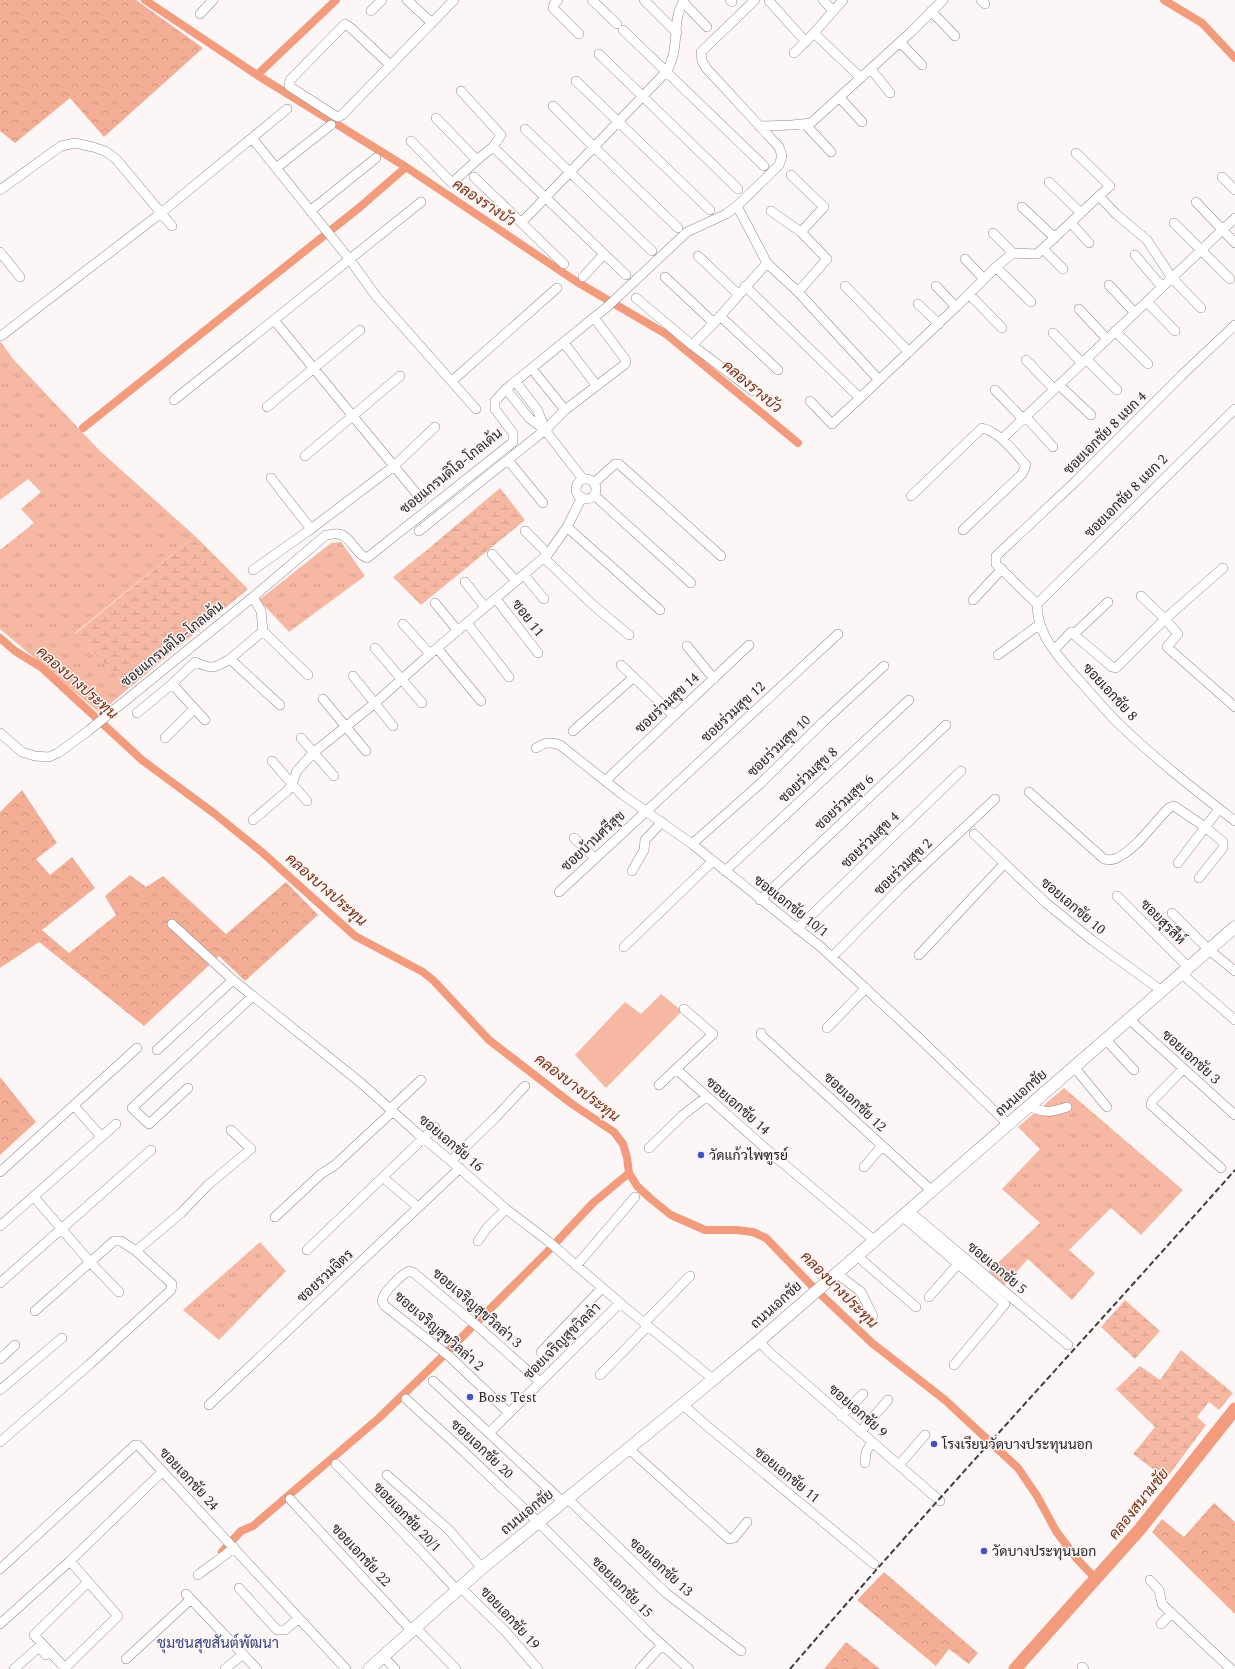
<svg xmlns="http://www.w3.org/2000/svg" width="1235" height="1669" viewBox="0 0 1235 1669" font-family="Spectral,Sarabun,serif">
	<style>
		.grass { fill: url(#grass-tufts) }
		.forest { fill: url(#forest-crowns) }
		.wetland { fill: url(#wetland-marsh) }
		.green { fill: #f6b8a3 }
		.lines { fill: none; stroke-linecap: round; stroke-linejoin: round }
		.canal { stroke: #f29b7d; stroke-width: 8 }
		.river { stroke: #f29b7d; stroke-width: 13 }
		.minor-casing { stroke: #928d8c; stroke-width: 10 }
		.major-casing { stroke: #928d8c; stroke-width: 13 }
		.minor { stroke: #fff; stroke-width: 9 }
		.major { stroke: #fff; stroke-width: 12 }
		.rail { stroke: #403d3d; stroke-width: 2; stroke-dasharray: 6 3; stroke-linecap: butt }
		.poi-dot { fill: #4251c5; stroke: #fcf7f6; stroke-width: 1.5 }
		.labels { text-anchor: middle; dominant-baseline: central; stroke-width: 3; stroke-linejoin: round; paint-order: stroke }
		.street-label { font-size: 14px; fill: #282626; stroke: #fcf7f6 }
		.poi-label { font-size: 14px; fill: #282626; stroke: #fcf7f6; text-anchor: start }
		.water-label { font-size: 15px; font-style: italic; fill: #792c0e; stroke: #fcf7f6 }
		.neighbourhood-label { font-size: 15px; fill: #394581; stroke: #fcf7f6 }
	</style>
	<defs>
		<pattern id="grass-tufts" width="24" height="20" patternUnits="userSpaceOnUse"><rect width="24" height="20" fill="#f6b8a3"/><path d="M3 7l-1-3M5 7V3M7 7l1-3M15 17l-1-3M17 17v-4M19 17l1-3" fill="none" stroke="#d39e8c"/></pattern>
		<pattern id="forest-crowns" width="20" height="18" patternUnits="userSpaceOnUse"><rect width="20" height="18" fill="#f5ae96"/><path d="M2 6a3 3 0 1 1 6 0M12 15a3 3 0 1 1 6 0" fill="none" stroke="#d29681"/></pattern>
		<pattern id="wetland-marsh" width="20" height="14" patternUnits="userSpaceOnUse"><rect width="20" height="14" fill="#f6b8a3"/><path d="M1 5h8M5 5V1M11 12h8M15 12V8" fill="none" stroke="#d39e8c"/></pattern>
	</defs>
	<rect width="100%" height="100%" fill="#fcf7f6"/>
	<path class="grass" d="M0,341L13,359L100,451L195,536L75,633L129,688L100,713L0,629V550L34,523L21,509L41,492L28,479L0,500Z
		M341,542L365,576L289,632L259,600L331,543Z
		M1064,1088L1183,1190L1141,1235L1111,1208L1069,1250L1095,1273L1072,1300L1028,1259L1002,1288L987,1273L1040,1223L1002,1189L1040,1149L1018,1127Z
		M260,1242L286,1271L219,1340L183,1310Z"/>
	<path class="forest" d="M0,0H136L203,48L104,137L70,98L15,143L0,131Z
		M22,790L57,843L36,859L50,875L72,857L95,888L42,930L69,953L116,915L105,896L130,875L146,887L163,876L226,934L286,882L318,915L245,981L219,956L144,1026L39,942L0,968V812Z
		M0,1077L36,1122L0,1155Z
		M1214,1503L1235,1522V1614L1152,1532L1162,1519L1184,1537Z
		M884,1572L978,1653L969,1664L949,1649L936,1666L857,1600Z
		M846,1642L880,1669H824Z"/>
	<path class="wetland" d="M500,488L525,520L421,605L393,577L427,550Z
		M195,536L248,589L129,688L75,634Z
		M1125,1300L1160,1331L1135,1359L1101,1327Z
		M1181,1350L1233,1393L1219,1410L1209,1402L1197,1417L1206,1425L1166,1479L1133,1454L1155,1427L1116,1389L1140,1366L1160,1380Z"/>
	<path class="green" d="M661,994L682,1011L606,1088L575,1055L625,1002L641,1014Z"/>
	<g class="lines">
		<path class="canal" d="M145,0L257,75L406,167L577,282L666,334L798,443
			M1164,0L1202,23L1235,58
			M257,75L336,0
			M83,428L360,207L406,167
			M0,638L15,651L41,667L142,760L215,814L263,853L355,936L423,972L434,981L489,1040L572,1104L614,1132L623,1144L627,1157L629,1173L637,1186L651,1199L671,1215L705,1230H736L753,1232L766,1238L815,1289L872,1343L945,1400L1018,1468L1037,1496L1056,1531L1077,1559L1095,1578
			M222,1552L241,1531L253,1526L379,1418L440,1359L548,1251L593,1203L629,1173"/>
		<path class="river" d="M1015,1669L1140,1529L1235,1409"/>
		<defs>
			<path id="minor" d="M407,0L432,23
				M558,0L554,4L553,8L579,34
				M592,0L617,24
				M644,0L677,33
				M730,0L732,2
				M823,0L833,11
				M981,0L985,4
				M769,1L806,42
				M683,2L707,27
				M371,11L382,0
				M931,11L955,36
				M200,14L213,0
				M623,30L764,166
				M814,33L861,78
				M900,42L922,65
				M794,53L814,33L843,0
				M599,54L738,189
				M390,65L351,28L345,24L290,80L289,86L334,115L338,117L342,115L454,0
				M871,69L890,93
				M576,81L710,210
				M840,98L862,122
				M553,106L594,147L678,228
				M436,118L477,160
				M805,124L831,152
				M759,126L792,125L811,123L911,32L943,0
				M525,129L652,251
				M252,138L350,260L376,296L476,409
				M411,141L452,183L477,160L493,147L501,135L461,91
				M493,147L626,275
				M1076,153L1110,186L1099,196
				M276,168L331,125
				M791,175L824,207L801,232
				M474,177L564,264
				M1222,177L1235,190
				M1049,182L1081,213
				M0,190L61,146L75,143L93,147L105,151L116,159L172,226
				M1196,202L1235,243
				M737,206L767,263L798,292L879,380L860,398L745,286
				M1022,207L1055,238
				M310,211L376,158
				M771,211L801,232L827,259L798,292
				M521,223L666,72C682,46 670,22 684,0
				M1071,223L1089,243
				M1174,223L1230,279
				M993,233L1013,253
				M1043,249L1063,269
				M0,252L20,277
				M1135,255L1162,287
				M698,256L739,295
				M965,259L984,279
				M996,267L1031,302
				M583,277L604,254
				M665,277L714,323L767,263
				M1109,285L1135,313
				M845,286L909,352
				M936,286L956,307
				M969,294L1002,328
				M636,298L692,345L714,323
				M1147,302L1175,331
				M918,304L939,324
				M1079,309L1107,339
				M720,316L778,370
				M274,320L421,499
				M1235,325L1182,375L1075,482L996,556V564L1037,604C1037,615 1040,626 1045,636C1055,655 1072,672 1086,688C1096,699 1106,711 1117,722C1154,758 1195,790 1235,821
				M1115,331L1148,364
				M1053,333L1082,363
				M1,336L161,213L287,109
				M692,345L753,391
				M567,347L597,386
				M1086,359L1117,390
				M1026,360L1054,389
				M536,374L565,410
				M879,380L956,307L996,267L1013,253L1037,254L1099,196L1116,214L1147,240L1172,278L1201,308
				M452,381L557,288
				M516,382L538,411L545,430
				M1059,385L1091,415
				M506,389L529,418L545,430L583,479
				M995,390L1022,418
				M174,400L421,202
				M810,401L832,424L860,398
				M267,407L360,330
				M1025,416L1053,447
				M1002,439L1235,218
				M305,456L400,376
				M508,460L543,503
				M271,478L311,529
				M576 489a10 10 0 1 1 20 0a10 10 0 1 1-20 0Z
				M594,483L615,464H619L721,556
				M594,495L691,583
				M911,496L982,428C1001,433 1013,451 1026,465L1022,474L963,530
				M567,527L660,610
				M419,531L545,430L565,410L624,365L626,362L625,359L598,323
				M525,531L548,554
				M492,554L516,581
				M544,558L593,605L629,635
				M1223,568L1165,619L1178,634L1167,647L1235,707
				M253,570L311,529L394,466L435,427
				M524,575L544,599
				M465,582L485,607
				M253,597L261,611L263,631L308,675
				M496,599L538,653
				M973,600L1002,569
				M435,603L458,631
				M1037,604L1235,409
				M467,623L509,677
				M403,624L430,654
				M263,631L230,659L280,705
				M1074,634L1108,602
				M687,646L714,679
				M375,648L422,703
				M437,648L481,701
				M1054,650L1071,632L1112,667L1116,668L1165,619L1141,596
				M998,655L1040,624
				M621,665L673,715
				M353,676L393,726
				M172,684L205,720
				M323,699L366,751
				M137,713L172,684L195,662C213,670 214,668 230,659
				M573,731L634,677
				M0,733L22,752L35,756L49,757L58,753L88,731L253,597L326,535C330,535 335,533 339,534C351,536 355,554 367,558L513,442V433L495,409V401L506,389L607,307L687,232L726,214L737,206L779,165L782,156L779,147L707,69L702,61L701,52L755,0
				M165,738L194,709
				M301,738L334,776
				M536,748C544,743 550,741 560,745L623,795L692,844L822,948L917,1036L1008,1124
				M272,761L307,801
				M605,781L749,645
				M1029,792L1104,859C1109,860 1115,860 1119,857C1140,845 1153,823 1170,807L1174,806L1205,827L1223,842V848L1199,878
				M253,820L287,791L292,784L297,771L313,753L375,703L430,654L548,554L567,527L582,497
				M974,834L1046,903L1093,941L1162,991
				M574,838L595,858
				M692,844L761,783L822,723L884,666
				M1178,863L1219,809
				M632,871L644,850L645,840L662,822
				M725,871L909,700
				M559,892L838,634
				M1117,896L1189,968
				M760,900L946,725
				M1172,913L1209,950L1235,971
				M172,924L233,980L361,1083L417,1133L451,1161L506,1209L548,1241L620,1303L714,1380
				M797,929L961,771
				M624,947L713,861
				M919,955L1004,864
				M832,957L901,887L995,799
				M1182,974L1235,1020
				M1130,1020L1235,1115
				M827,1028L866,988
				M761,1033V1035L932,1191
				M1106,1040L1134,1070
				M157,1050L233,980
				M1074,1067L1107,1107
				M676,1069L765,1148L875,1241
				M1183,1069L1152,1101L1151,1105L1221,1168
				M659,1085L713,1034L684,1009
				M188,1088L149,1124L132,1108L253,996
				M74,1106L101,1136
				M1028,1106C1045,1113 1050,1113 1067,1107
				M390,1109L421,1080
				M649,1148L683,1115L706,1097
				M451,1161L496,1117L525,1086
				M864,1167L882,1146
				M0,1172L137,1048
				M387,1181L418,1207
				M34,1197L90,1262L119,1292
				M909,1211L1068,1345
				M275,1217L321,1174L335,1165L393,1111
				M903,1217L1005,1304L954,1365
				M0,1226L116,1124
				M478,1241L487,1228L506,1209
				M307,1250L435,1127
				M857,1256L916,1307
				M576,1266L635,1197
				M836,1273L861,1292L873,1316
				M0,1283L151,1150
				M929,1297L958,1264
				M35,1311L114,1241H121L136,1251L181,1213L208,1185L251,1149L231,1130
				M644,1323L690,1276
				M759,1341L768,1351L940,1501
				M541,1352L602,1288
				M0,1359L15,1345
				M600,1375L648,1326
				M433,1381L563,1502
				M0,1390L62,1338
				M406,1399L460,1448L538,1522L648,1632L689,1669
				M209,1405L460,1168
				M683,1405L707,1426L874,1564
				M509,1413L450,1357L385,1306L382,1301C383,1292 401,1275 409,1271L414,1273L482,1330L540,1382
				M841,1416L863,1394
				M490,1432L620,1303
				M860,1432L888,1400
				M0,1442L90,1364L171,1290L172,1284L136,1251
				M629,1449L729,1539L734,1538L747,1522
				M865,1463L866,1452L872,1442
				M336,1464L413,1543L457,1590
				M899,1465L925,1435
				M387,1475L449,1530L482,1568
				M567,1498L666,1593L741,1651
				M290,1499L412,1631
				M70,1561L118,1616L65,1668L34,1635L88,1582
				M0,1569L135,1445H138L346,1669
				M198,1575C210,1565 223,1558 234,1547
				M1150,1580L1159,1590L1162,1604L1231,1669
				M460,1587L506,1632L538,1669
				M239,1588L277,1630H285L299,1618
				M186,1594L257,1669
				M0,1624L70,1561L162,1472
				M1161,1624L1172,1613
				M415,1627L456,1669
				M383,1656L395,1669
				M126,1659L191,1599
				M1082,1667L1084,1669
				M14,1669L39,1647L46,1655
				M225,1669L243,1654
				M640,1669L662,1645"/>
			<path id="major" d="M369,1669L482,1568L698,1392L759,1341L1235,927"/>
		</defs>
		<use href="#minor" class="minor-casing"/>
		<use href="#major" class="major-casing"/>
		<use href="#minor" class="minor"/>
		<use href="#major" class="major"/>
		<path class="rail" d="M790,1669C935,1500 1087,1337 1235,1170"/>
	</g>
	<g class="poi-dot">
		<circle cx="701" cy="1155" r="4"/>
		<circle cx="470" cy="1397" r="4"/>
		<circle cx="934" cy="1444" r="4"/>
		<circle cx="984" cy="1551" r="4"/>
	</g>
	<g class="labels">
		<g class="street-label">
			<text transform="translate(1105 433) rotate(-45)">ซอยเอกชัย 8 แยก 4</text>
			<text transform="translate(451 471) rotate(-39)">ซอยแกรนดิโอ-โกลเด้น</text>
			<text transform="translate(1126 496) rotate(-45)">ซอยเอกชัย 8 แยก 2</text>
			<text transform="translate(528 618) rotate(52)">ซอย 11</text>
			<text transform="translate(172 644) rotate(-39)">ซอยแกรนดิโอ-โกลเด้น</text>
			<text transform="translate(1110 692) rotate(47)">ซอยเอกชัย 8</text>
			<text transform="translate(667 703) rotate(-43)">ซอยร่วมสุข 14</text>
			<text transform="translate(733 712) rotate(-43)">ซอยร่วมสุข 12</text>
			<text transform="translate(779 746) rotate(-44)">ซอยร่วมสุข 10</text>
			<text transform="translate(808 775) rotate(-43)">ซอยร่วมสุข 8</text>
			<text transform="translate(844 802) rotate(-43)">ซอยร่วมสุข 6</text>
			<text transform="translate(870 840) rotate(-44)">ซอยร่วมสุข 4</text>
			<text transform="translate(593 841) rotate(-43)">ซอยบ้านศรีสุข</text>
			<text transform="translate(903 867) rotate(-44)">ซอยร่วมสุข 2</text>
			<text transform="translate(791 906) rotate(38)">ซอยเอกชัย 10/1</text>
			<text transform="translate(1073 906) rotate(40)">ซอยเอกชัย 10</text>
			<text transform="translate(1163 922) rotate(45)">ซอยสุรสีห์</text>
			<text transform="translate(1191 1057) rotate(42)">ซอยเอกชัย 3</text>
			<text transform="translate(1021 1093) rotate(-41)">ถนนเอกชัย</text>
			<text transform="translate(855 1102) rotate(43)">ซอยเอกชัย 12</text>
			<text transform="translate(738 1106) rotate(41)">ซอยเอกชัย 14</text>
			<text transform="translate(451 1143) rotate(40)">ซอยเอกชัย 16</text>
			<text transform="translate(997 1268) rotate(40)">ซอยเอกชัย 5</text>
			<text transform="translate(325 1276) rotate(-43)">ซอยรวมจิตร</text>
			<text transform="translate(776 1305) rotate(-42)">ถนนเอกชัย</text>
			<text transform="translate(477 1308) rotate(41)">ซอยเจริญสุขวิลล่า 3</text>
			<text transform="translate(439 1331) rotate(41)">ซอยเจริญสุขวิลล่า 2</text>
			<text transform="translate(562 1341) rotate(-45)">ซอยเจริญสุขวิลล่า</text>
			<text transform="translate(858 1411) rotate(41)">ซอยเอกชัย 9</text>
			<text transform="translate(482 1449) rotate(43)">ซอยเอกชัย 20</text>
			<text transform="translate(787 1475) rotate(39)">ซอยเอกชัย 11</text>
			<text transform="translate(189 1479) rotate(47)">ซอยเอกชัย 24</text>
			<text transform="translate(527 1512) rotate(-39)">ถนนเอกชัย</text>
			<text transform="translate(407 1517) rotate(46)">ซอยเอกชัย 20/1</text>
			<text transform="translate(361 1555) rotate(47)">ซอยเอกชัย 22</text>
			<text transform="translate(661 1567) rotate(42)">ซอยเอกชัย 13</text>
			<text transform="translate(622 1587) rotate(45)">ซอยเอกชัย 15</text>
			<text transform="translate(510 1618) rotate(47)">ซอยเอกชัย 19</text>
		</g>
		<g class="poi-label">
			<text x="709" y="1155">วัดแก้วไพฑูรย์</text>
			<text x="478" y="1397">Boss Test</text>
			<text x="942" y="1444">โรงเรียนวัดบางประทุนนอก</text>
			<text x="992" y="1551">วัดบางประทุนนอก</text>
		</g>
		<g class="water-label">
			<text transform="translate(484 203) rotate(34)">คลองรางบัว</text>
			<text transform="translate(752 387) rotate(40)">คลองรางบัว</text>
			<text transform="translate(77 683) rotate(41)">คลองบางประทุน</text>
			<text transform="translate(326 890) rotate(41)">คลองบางประทุน</text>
			<text transform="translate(577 1088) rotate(37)">คลองบางประทุน</text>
			<text transform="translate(839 1290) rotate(45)">คลองบางประทุน</text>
			<text transform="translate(1139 1504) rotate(-51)">คลองสนามชัย</text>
		</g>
		<g class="neighbourhood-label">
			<text x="218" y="1643">ชุมชนสุขสันต์พัฒนา</text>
		</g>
	</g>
</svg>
